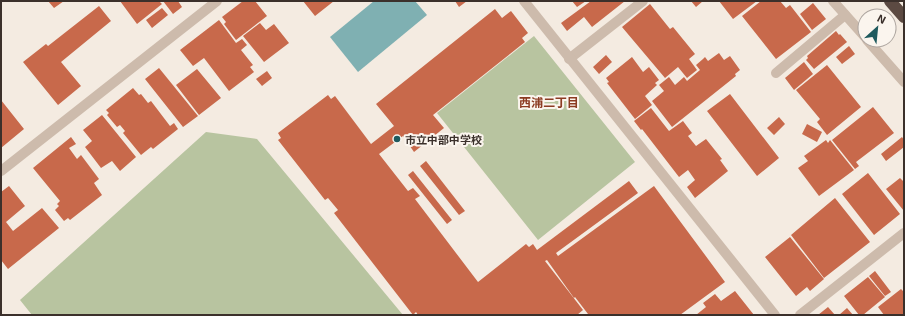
<svg xmlns="http://www.w3.org/2000/svg" width="905" height="316" viewBox="0 0 905 316" font-family="'Exo 2','Noto Sans JP',sans-serif">
	<style>
		.green { fill: #b8c4a0 }
		.water { fill: #7fb0b2 }
		.building { fill: #c8694b }
		.lines { fill: none; stroke-linecap: round; stroke-linejoin: round }
		.lane { stroke: #cdbbac; stroke-width: 10 }
		.street { stroke: #cdbbac; stroke-width: 10 }
		.highway { stroke: #5c4a42; stroke-width: 12 }
		.poi-dot { fill: #1f5a5e; stroke: #fbf5ee; stroke-width: 1.5 }
		.labels { text-anchor: middle; dominant-baseline: central; stroke-width: 4; stroke-linejoin: round; paint-order: stroke }
		.poi-label { font-size: 11px; font-weight: bold; fill: #3b302b; stroke: #fbf5ee; text-anchor: start }
		.neighbourhood-label { font-size: 12px; font-weight: bold; fill: #8c3b22; stroke: #fbf5ee }
	</style>
	<rect width="100%" height="100%" fill="#f4ebe1"/>
	<path class="green" d="M534,36L635,162L538,240L437,113Z
		M206,132L257,139L403,315H32L20,300Z"/>
	<path class="water" d="M374,1H415L427,15L358,72L330,37Z"/>
	<path class="building" d="M48,1H64L54,8Z
		M120,1H159L162,4L137,24Z
		M163,1H178L182,7L173,14Z
		M243,1H255L267,16L236,40L224,24L226,22L222,17Z
		M303,1H334L315,16Z
		M455,1H467L459,7Z
		M572,1H586L577,7Z
		M591,1H625L592,27L584,17L567,31L561,23Z
		M691,1H703L696,7Z
		M719,1H757L733,19Z
		M761,1H780L786,8L790,5L811,32L776,59L742,16Z
		M813,3L826,19L812,30L800,14Z
		M650,4L670,29L673,27L695,54L689,59L697,70L687,78L678,67L665,78L622,27Z
		M99,6L111,21L61,62L81,86L58,105L23,62L46,44L48,46Z
		M162,8L168,15L152,28L146,20Z
		M495,9L502,18L511,11L528,33L522,38L525,42L433,115L444,128L414,152L403,136L379,154L408,191L413,188L420,196L415,199L478,282L526,244L529,247L533,244L537,250L629,181L638,193L556,253L558,256L654,186L725,282L680,315H586L588,314L575,297L574,298L547,260L545,261L583,310L577,315H418L416,312L413,315L334,213L338,210L328,198L325,200L278,140L281,138L278,133L328,95L331,99L335,96L371,144L394,126L376,104Z
		M219,20L236,43L242,39L247,45L241,50L253,65L250,67L254,72L229,91L204,58L193,66L180,50Z
		M260,23L266,30L274,24L289,43L264,62L243,36Z
		M836,31L839,35L840,34L847,42L814,69L806,60L808,58L807,56Z
		M849,46L855,54L842,64L836,57Z
		M719,53L724,60L730,56L740,70L735,74L736,76L672,127L652,101L664,91L659,85L669,77L675,85L684,77L687,81L700,70L696,65L703,59L705,57L708,61Z
		M606,55L612,62L599,74L593,67Z
		M632,57L643,72L649,67L659,80L655,83L657,85L645,96L652,105L635,119L607,83L609,82L606,78Z
		M804,62L813,74L794,90L785,78Z
		M827,65L861,107L827,135L817,122L820,119L796,90Z
		M159,68L198,116L183,127L145,79Z
		M197,69L221,98L199,115L176,85Z
		M267,71L272,78L262,86L256,79Z
		M133,88L139,95L141,94L148,103L151,101L170,126L174,123L178,129L153,149L151,147L141,155L123,133L125,131L120,125L117,127L107,115L109,113L106,110Z
		M730,94L779,158L757,176L707,111Z
		M1,100L24,129L1,148Z
		M873,107L894,133L856,162L859,166L855,169L832,140Z
		M651,108L669,131L683,121L692,133L688,136L696,146L706,139L722,159L720,160L728,171L695,198L687,187L695,180L688,170L679,177L642,129L641,130L634,121Z
		M102,115L136,157L120,171L112,161L101,168L85,147L92,141L83,130Z
		M779,117L785,124L774,135L767,128Z
		M807,124L822,132L817,142L802,134Z
		M71,137L76,144L69,148L77,159L81,155L99,179L94,183L102,195L70,220L68,218L64,221L55,210L59,206L57,204L60,201L33,168Z
		M902,137L904,140V147L886,161L881,154Z
		M826,140L828,143L830,140L854,170L819,196L798,168L808,161L804,156Z
		M426,161L465,211L459,215L420,166Z
		M413,171L452,220L447,224L408,175Z
		M868,173L900,214L874,235L842,194Z
		M900,178L904,182V211L886,189Z
		M9,186L25,206L6,222L13,231L42,208L59,228L8,269L1,260V192Z
		M835,198L870,242L824,278L791,235Z
		M790,237L824,279L810,291L807,287L796,296L765,257Z
		M875,271L891,292L885,296L869,276Z
		M868,277L885,297L863,315H859L844,296Z
		M901,289L904,292V315H884L878,307Z
		M735,291L754,315H696L706,307L703,303L715,294L721,301Z
		M828,307L835,315H818Z
		M847,308L853,315H839Z"/>
	<g class="lines">
		<path class="lane" d="M569,59L643,1
			M776,73L845,15"/>
		<path class="street" d="M524,1L775,315
			M833,1L865,37
			M867,40L904,82
			M1,171L217,1
			M800,315L904,233"/>
		<path class="highway" d="M890,1L904,17"/>
	</g>
	<circle class="poi-dot" cx="397" cy="139" r="4"/>
	<g class="labels">
		<g class="poi-label">
			<text x="405" y="139">市立中部中学校</text>
		</g>
		<g class="neighbourhood-label">
			<text x="549" y="102">西浦二丁目</text>
		</g>
	</g>
	<rect width="905" height="316" fill="none" stroke="#3b302b" stroke-width="4"/>
	<g transform="translate(877 28) rotate(27)"><circle r="19" fill="#fbf5ee" stroke="#aea6a0"/>
	<path d="M0-3L7 15L0 10L-7 15Z" fill="#1f5a5e"/>
	<text y="-6" font-size="11" font-weight="bold" text-anchor="middle" fill="#3b302b">N</text>
	</g>
</svg>
